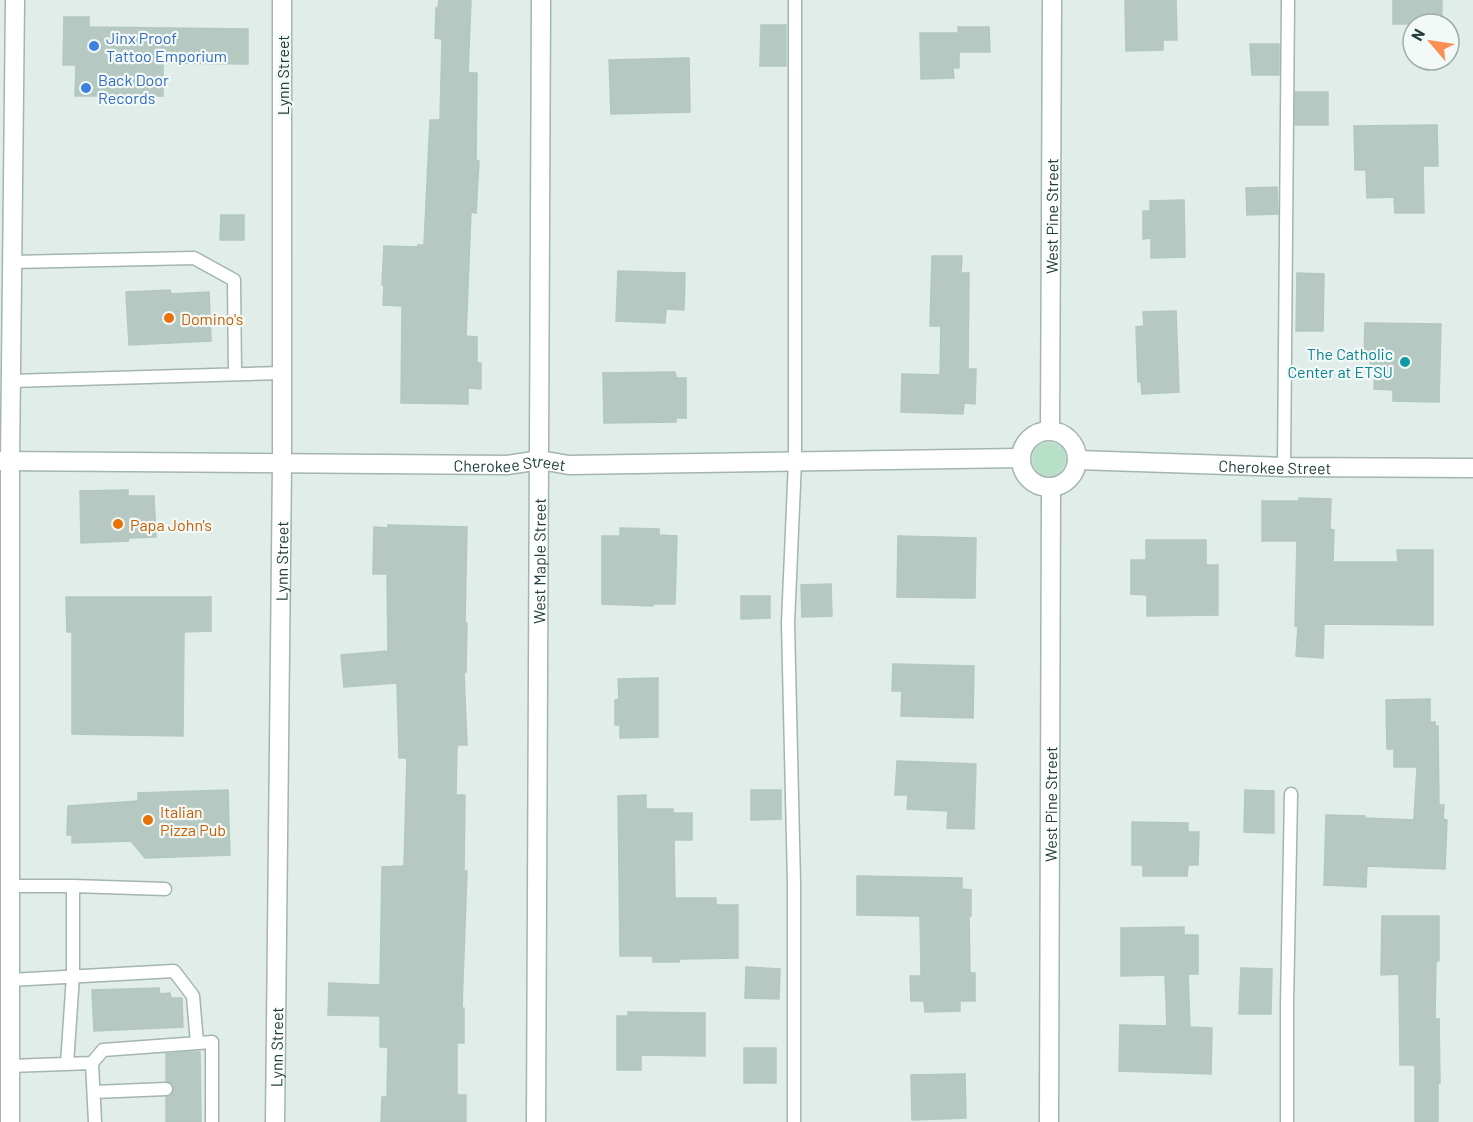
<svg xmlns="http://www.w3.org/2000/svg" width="1473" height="1122" viewBox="0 0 1473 1122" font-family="Barlow,sans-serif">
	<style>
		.green { fill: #b8dfc8 }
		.building { fill: #b6c8c2; stroke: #b3c7c1; stroke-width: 1.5 }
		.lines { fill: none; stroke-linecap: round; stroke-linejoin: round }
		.lane-casing { stroke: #a3b5b1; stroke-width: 15 }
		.street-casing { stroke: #a3b5b1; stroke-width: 21 }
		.lane { stroke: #fff; stroke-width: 12 }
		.street { stroke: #fff; stroke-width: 18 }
		.shop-dot { fill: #3f7fe0; stroke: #f2f9f6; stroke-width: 2 }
		.food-dot { fill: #e8710a; stroke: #f2f9f6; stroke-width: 2 }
		.culture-dot { fill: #0f9aa8; stroke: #f2f9f6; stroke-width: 2 }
		.labels { text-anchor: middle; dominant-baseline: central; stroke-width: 4.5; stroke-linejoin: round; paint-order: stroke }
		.shop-label { font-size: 16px; fill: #366cbe; stroke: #f2f9f6; text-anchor: start }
		.street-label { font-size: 16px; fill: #203e3a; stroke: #f2f9f6 }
		.food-label { font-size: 16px; fill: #c56008; stroke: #f2f9f6; text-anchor: start }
		.culture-label { font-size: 16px; fill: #0d838f; stroke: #f2f9f6; text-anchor: end }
	</style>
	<rect width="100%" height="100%" fill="#e1ede9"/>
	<path class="green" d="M1032 459a17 17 0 1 1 34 0a17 17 0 1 1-34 0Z"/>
	<path class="building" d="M439,0H471L468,73H477L476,160L479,161L476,213L471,212L466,336L477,337V363H481V389L468,388V404L401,403L402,306L383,305L384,285H382L384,246L418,247V245H424L430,120H440L442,39L435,38L436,8H438Z
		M1125,0H1176L1177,40H1163V50L1126,51Z
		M1393,0H1442V24H1393Z
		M64,17H89V27L248,29V64L163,63V96H75L76,65H63Z
		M761,25H786V66H760Z
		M958,27H989L990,52H959V68H953L954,78L921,79L920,33H958V43Z
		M1250,44H1279V75H1252Z
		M689,58L690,112L611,114L609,60Z
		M1295,92H1328V125H1295Z
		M1437,125L1438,166H1423L1424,213H1395L1394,197L1367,198L1366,170H1355L1354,126Z
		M1277,187L1278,214L1247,215L1246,188Z
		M1184,200L1185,257L1151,258V238L1143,239V211H1150V201Z
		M221,215H244V240H220Z
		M932,256H962L961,273H969L968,369H976L975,404L964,403L963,414L901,412L902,374L940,375L941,326H930Z
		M618,271L685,273L684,310L666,309L665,323L616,321Z
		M1297,273L1324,274L1323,331H1296Z
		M170,290L171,294L209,292L211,341L129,345L126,292Z
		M1176,311L1179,392L1142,394L1141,382H1138L1136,327L1144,326L1143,312Z
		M1365,323L1441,324L1439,402L1393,401V390L1374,389L1375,368H1370L1371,355H1364Z
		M675,372L676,378H686V418H676V422L604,423L603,373Z
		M128,490V496H154L156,537L129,538L128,541L81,543L80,491Z
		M1299,498L1331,499L1330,529L1334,530L1333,562H1398L1397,550H1433V625L1324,624L1323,658L1296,656L1298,627L1295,626L1297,541H1262V501H1299Z
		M388,525L467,527L465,623H467L466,672H464L467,745H457L456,795H465L464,871H467L462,1008H464V1043H457V1095H466V1122H381L382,1097H387L388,1047H380V1016L328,1015L329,983L380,985L382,867L404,866L407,758H399L397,683L344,687L341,655L388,651L387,574H373L374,527L388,528Z
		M620,528L659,529V535L677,536L675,604H653V606L602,604V536H620Z
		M898,536L976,538L975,598L897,597Z
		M1146,540H1206V565H1218V615L1147,616V595L1131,594V560H1146Z
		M831,584L832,616L802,617L801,585Z
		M741,596H770V618L741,619Z
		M66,597H211V631L184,632L183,736L72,734V632H67Z
		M893,664L974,666L973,718L901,716L902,691H892Z
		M658,678V737L620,738V725H615V700L619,699L618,679Z
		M1430,699V722H1435V726H1438L1439,805H1444L1443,819L1447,820L1445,869L1367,866L1366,887L1324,885L1326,815L1365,816V818L1414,820L1417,767H1394V749H1387L1386,700Z
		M897,761L976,764L974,829L947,828L948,811L907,809L908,795H895Z
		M228,790L230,855L145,858L131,841L72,843V835H67L68,806L138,801V793Z
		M751,790H781V819L751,820Z
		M1245,790L1274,791V833L1244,832Z
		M646,795V809H673V813H692V840H674L675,898H716V905H738V958L680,959L679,962H653V956H620L618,796Z
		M1132,822L1188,823V832H1199L1198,865H1188L1187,876H1143V865H1132Z
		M857,876L962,878V889L971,890V916H969L970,973H975V1001H960V1011L925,1012L924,1001H911L910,976H921L920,916L857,915Z
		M1382,916H1439V961H1436L1435,1019H1439L1440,1083H1438V1122H1415V1065H1400L1399,974L1381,975Z
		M1184,927V935H1198V974H1188L1190,1027L1212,1028L1211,1074L1119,1071L1120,1025L1167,1026L1165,975L1121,976V928Z
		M746,967L780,969L779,999L745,998Z
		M1241,968L1272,969L1271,1014H1239Z
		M159,988L160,994L170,993L171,998H182L183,1027L94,1031L92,990Z
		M628,1012L705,1013V1056L641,1055V1070H617V1016H628Z
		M744,1048H776V1083H744Z
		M187,1052H200L201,1122H166V1097L171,1096L174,1089L173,1084L166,1081V1054Z
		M965,1074L966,1118L912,1120L911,1075Z"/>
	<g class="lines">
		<defs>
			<path id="lane" d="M13,262L194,258L234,280L235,374
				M11,381L282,373
				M1284,467L1288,0
				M9,886H73L165,889
				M10,980L174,971L193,996L197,1043
				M92,1063L95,1122
				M67,1064L73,976V886
				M10,1066L92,1063L103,1050L212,1042V1122
				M94,1092L166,1089
				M794,1122V883L788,623L795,461V0
				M1287,1122V1004L1291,794"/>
			<g id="street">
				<path id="s1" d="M1050,430L1052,0"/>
				<circle cx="1049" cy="459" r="28"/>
				<path id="s2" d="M1077,460L1284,467L1473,468"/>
				<path id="s3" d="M0,461L507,465L540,460L569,465L1020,458"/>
				<path d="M10,1122V461L15,0"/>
				<path id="s4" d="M275,1122L282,463V0"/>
				<path id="s5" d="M536,1122L541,0"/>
				<path id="s6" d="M1049,1122L1051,487"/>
			</g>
		</defs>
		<use href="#lane" class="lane-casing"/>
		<use href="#street" class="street-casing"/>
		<use href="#lane" class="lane"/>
		<use href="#street" class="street"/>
	</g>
	<g class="shop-dot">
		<circle cx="94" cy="46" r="6"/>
		<circle cx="86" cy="88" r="6"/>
	</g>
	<g class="food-dot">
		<circle cx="169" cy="318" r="6"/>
		<circle cx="118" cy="524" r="6"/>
		<circle cx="148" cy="820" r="6"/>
	</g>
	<circle class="culture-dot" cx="1405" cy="362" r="6"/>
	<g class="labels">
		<g class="shop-label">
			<text x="106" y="37">Jinx Proof<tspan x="106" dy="18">Tattoo Emporium</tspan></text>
			<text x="98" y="79">Back Door<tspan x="98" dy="18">Records</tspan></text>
		</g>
		<g class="street-label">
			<text transform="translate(282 75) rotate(-90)">Lynn Street</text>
			<text stroke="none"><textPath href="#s1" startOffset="214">West Pine Street</textPath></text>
			<text stroke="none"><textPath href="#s3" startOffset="510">Cherokee Street</textPath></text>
			<text stroke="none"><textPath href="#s2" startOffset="198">Cherokee Street</textPath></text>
			<text stroke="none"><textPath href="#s4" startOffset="561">Lynn Street</textPath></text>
			<text stroke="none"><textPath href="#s5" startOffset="561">West Maple Street</textPath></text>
			<text stroke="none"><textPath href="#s6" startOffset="318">West Pine Street</textPath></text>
			<text stroke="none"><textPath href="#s4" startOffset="75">Lynn Street</textPath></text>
		</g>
		<g class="food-label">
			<text x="181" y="318">Domino's</text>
			<text x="130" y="524">Papa John's</text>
			<text x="160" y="811">Italian<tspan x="160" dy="18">Pizza Pub</tspan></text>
		</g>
		<g class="culture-label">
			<text x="1393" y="353">The Catholic<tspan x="1393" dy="18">Center at ETSU</tspan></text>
		</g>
	</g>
	<g transform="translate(1431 42) rotate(299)"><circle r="28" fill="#f2f9f6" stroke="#9eaeab" stroke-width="1.5"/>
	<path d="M0-4.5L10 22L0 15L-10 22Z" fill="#fa8f51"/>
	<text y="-9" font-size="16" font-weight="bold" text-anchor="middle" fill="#203e3a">N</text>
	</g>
</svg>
